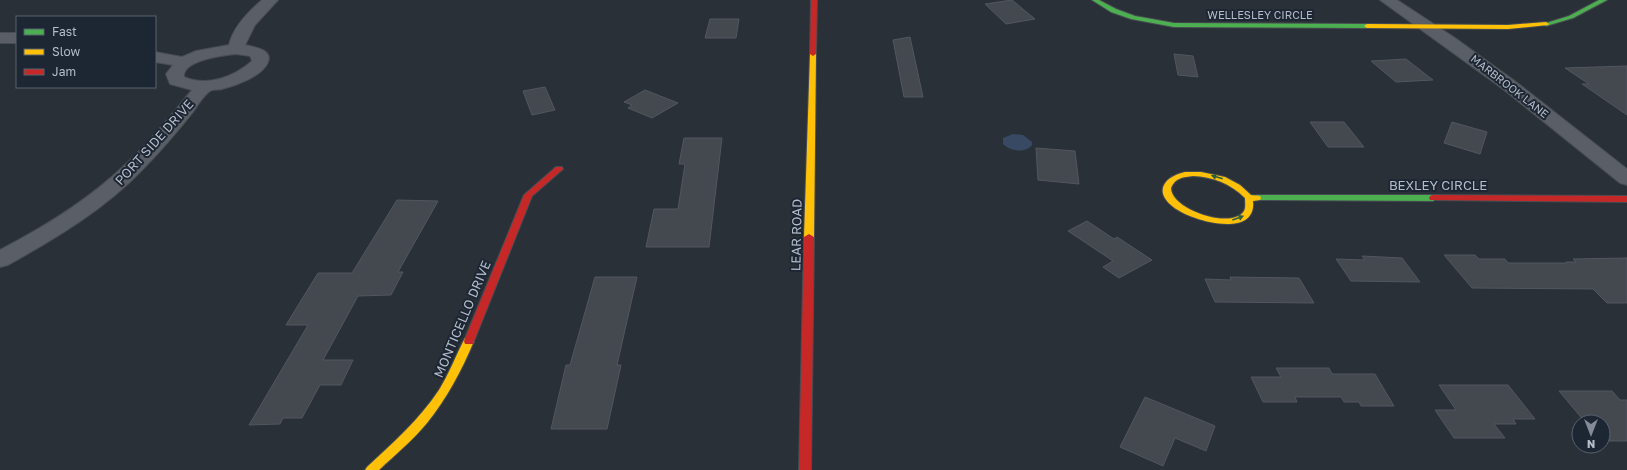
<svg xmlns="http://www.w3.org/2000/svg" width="1627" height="470" viewBox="0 0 1627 470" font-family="'Golos Text',sans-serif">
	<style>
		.water { fill: #384963 }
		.building { fill: #444950; stroke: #52575f }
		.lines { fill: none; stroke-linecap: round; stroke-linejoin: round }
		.street-casing { stroke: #484c53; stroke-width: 2 }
		.fast-casing { stroke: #484c53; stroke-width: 2 }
		.slow-casing { stroke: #484c53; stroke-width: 2 }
		.jam-casing { stroke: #484c53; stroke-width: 2 }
		.street { fill: #5a5e66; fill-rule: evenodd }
		.fast { fill: #4caf50; fill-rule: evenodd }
		.slow { fill: #ffc107; fill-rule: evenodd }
		.jam { fill: #c62828; fill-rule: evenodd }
		.oneway { fill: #305d3f }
		.labels { text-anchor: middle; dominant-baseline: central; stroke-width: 4; stroke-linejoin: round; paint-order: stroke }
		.far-street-label { font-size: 11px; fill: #b4bcc9; stroke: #1d2633 }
		.street-label { font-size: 13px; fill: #b4bcc9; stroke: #1d2633 }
	</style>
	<rect width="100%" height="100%" fill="#2a3038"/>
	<path class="water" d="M1013,134L1023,135L1032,142V145C1025,154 1010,151 1003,144V138Z"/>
	<path class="building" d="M1012,0L1035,19L1006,24L985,4Z
		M710,19H739L736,38H705Z
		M910,37L923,97H904L893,40Z
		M1174,54L1193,56L1198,77L1178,75Z
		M1406,59L1433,80L1396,82L1371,61Z
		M1627,66V115L1582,84H1589L1565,68Z
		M545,87L555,110L532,115L523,91Z
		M645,90L678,103L652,118L628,108L632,105L624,102Z
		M1310,122H1344L1364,147H1328Z
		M1452,122L1487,132L1480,154L1444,143Z
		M684,138H722L709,247H646L654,209H678L685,164H679Z
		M1036,148L1075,151L1079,184L1038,180Z
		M397,200L438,201L398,272H403L391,295L358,296L323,360H353L341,385H320L302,418H283L280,424L249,425L308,325H286L318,273H352Z
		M1087,221L1114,239L1117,237L1152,260L1119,278L1103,267L1113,261L1068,231Z
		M1444,255H1475L1479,259H1505L1508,263H1567L1566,262H1576L1573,259L1627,258V303H1607L1593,289L1472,288Z
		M1362,256L1402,258L1420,282L1351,281L1336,259L1365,260Z
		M595,277H637L617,365H621L607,429H551L566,365H570Z
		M1230,277L1299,278L1314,303L1215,302L1205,279L1231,280Z
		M1276,368H1329L1332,374H1375L1394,406H1361L1359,402H1344L1341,397H1295L1297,402H1263L1251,377H1281Z
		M1439,385H1508L1535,419H1513L1516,424H1494L1505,438H1454L1435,410H1456Z
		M1559,391H1612L1620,400H1627V441H1603V422H1585Z
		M1145,397L1215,426L1206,451L1175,438L1163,466L1120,447Z"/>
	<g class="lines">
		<defs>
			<path id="street" d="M262,0H278L255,25L245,45C253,47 273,49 268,62C263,76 235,86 222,89C219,90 213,89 210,91C204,95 197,106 193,112C177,132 161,151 143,169C105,209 56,238 8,265L0,267V250C46,226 90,199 127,163C151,141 171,115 192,90L170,84L166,74L173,65L155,62V52L182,57L196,51L229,45C233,27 248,12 262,0ZM236,54L250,56L252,61C234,77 207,87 184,77C182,60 225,55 236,54Z
				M1380,0H1397L1455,38L1516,82L1627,169V185L1620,183L1503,89Z
				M0,33H17V43H0Z"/>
			<path id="fast" d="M1092,0H1099L1116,9L1135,16L1174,23L1367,24L1370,26L1367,28L1174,27L1131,19L1111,12Z
				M1599,0H1607L1573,18L1546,26L1543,24L1569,16Z
				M1257,195H1433L1437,198L1433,201L1254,200L1253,198L1254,196Z"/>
			<path id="slow" d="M1546,22L1549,24L1548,25L1508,29L1367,28L1364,26L1367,24L1508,25Z
				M813,52L816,54L814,237L809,240L804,237L810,54Z
				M1185,172H1201L1225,177L1240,185L1251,195L1260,196L1261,198L1260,200L1253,201C1257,240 1188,221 1171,205C1153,189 1167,176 1185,172ZM1193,176C1213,177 1230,183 1245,198C1245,203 1246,207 1244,211C1233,230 1171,210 1171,188C1175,178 1183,177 1193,176Z
				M469,337L473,338L474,341C462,370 447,398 427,423C413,440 395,455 379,470H365L367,467C393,443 419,420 439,390C449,374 456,355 465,338Z"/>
			<path id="jam" d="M811,0H817L816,54L813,56L810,54Z
				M556,167H562L563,169L532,196L474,341L473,344H465L464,341L524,195Z
				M1433,195L1627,196V202L1430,200L1429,198L1430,196Z
				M809,234L814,237L811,470H799L804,237Z"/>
		</defs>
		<use href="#street" class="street-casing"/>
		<use href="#fast" class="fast-casing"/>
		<use href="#slow" class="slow-casing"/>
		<use href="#jam" class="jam-casing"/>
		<use href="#street" class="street"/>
		<use href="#fast" class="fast"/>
		<use href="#slow" class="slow"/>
		<use href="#jam" class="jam"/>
	</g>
	<defs><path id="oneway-solid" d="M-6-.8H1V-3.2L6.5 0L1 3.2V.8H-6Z"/></defs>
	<g class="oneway">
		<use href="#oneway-solid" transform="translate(1217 177) rotate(-164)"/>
		<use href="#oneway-solid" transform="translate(1238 218) rotate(-20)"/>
	</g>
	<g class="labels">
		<g class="far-street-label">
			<text x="1260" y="14">WELLESLEY CIRCLE</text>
			<text transform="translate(1510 86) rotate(38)">MARBROOK LANE</text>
		</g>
		<g class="street-label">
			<text transform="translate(154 142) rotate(-48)">PORT SIDE DRIVE</text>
			<text x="1438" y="185">BEXLEY CIRCLE</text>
			<text transform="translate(796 235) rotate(-89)">LEAR ROAD</text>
			<text transform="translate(462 319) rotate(-67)">MONTICELLO DRIVE</text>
		</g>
	</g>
	<rect x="16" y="16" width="140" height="72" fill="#1d2633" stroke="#59626f"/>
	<rect x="24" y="29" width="20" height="6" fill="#4caf50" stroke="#59626f"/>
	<text x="52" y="36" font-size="12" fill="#b4bcc9">Fast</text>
	<rect x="24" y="49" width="20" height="6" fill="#ffc107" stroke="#59626f"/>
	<text x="52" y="56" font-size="12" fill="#b4bcc9">Slow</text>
	<rect x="24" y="69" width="20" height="6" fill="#c62828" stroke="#59626f"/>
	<text x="52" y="76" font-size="12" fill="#b4bcc9">Jam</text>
	<g transform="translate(1591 434) rotate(180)"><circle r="19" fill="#1d2633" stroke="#59626f"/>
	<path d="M0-3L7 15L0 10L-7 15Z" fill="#848b96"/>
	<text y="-6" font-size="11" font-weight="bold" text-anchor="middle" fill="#b4bcc9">N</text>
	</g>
</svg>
